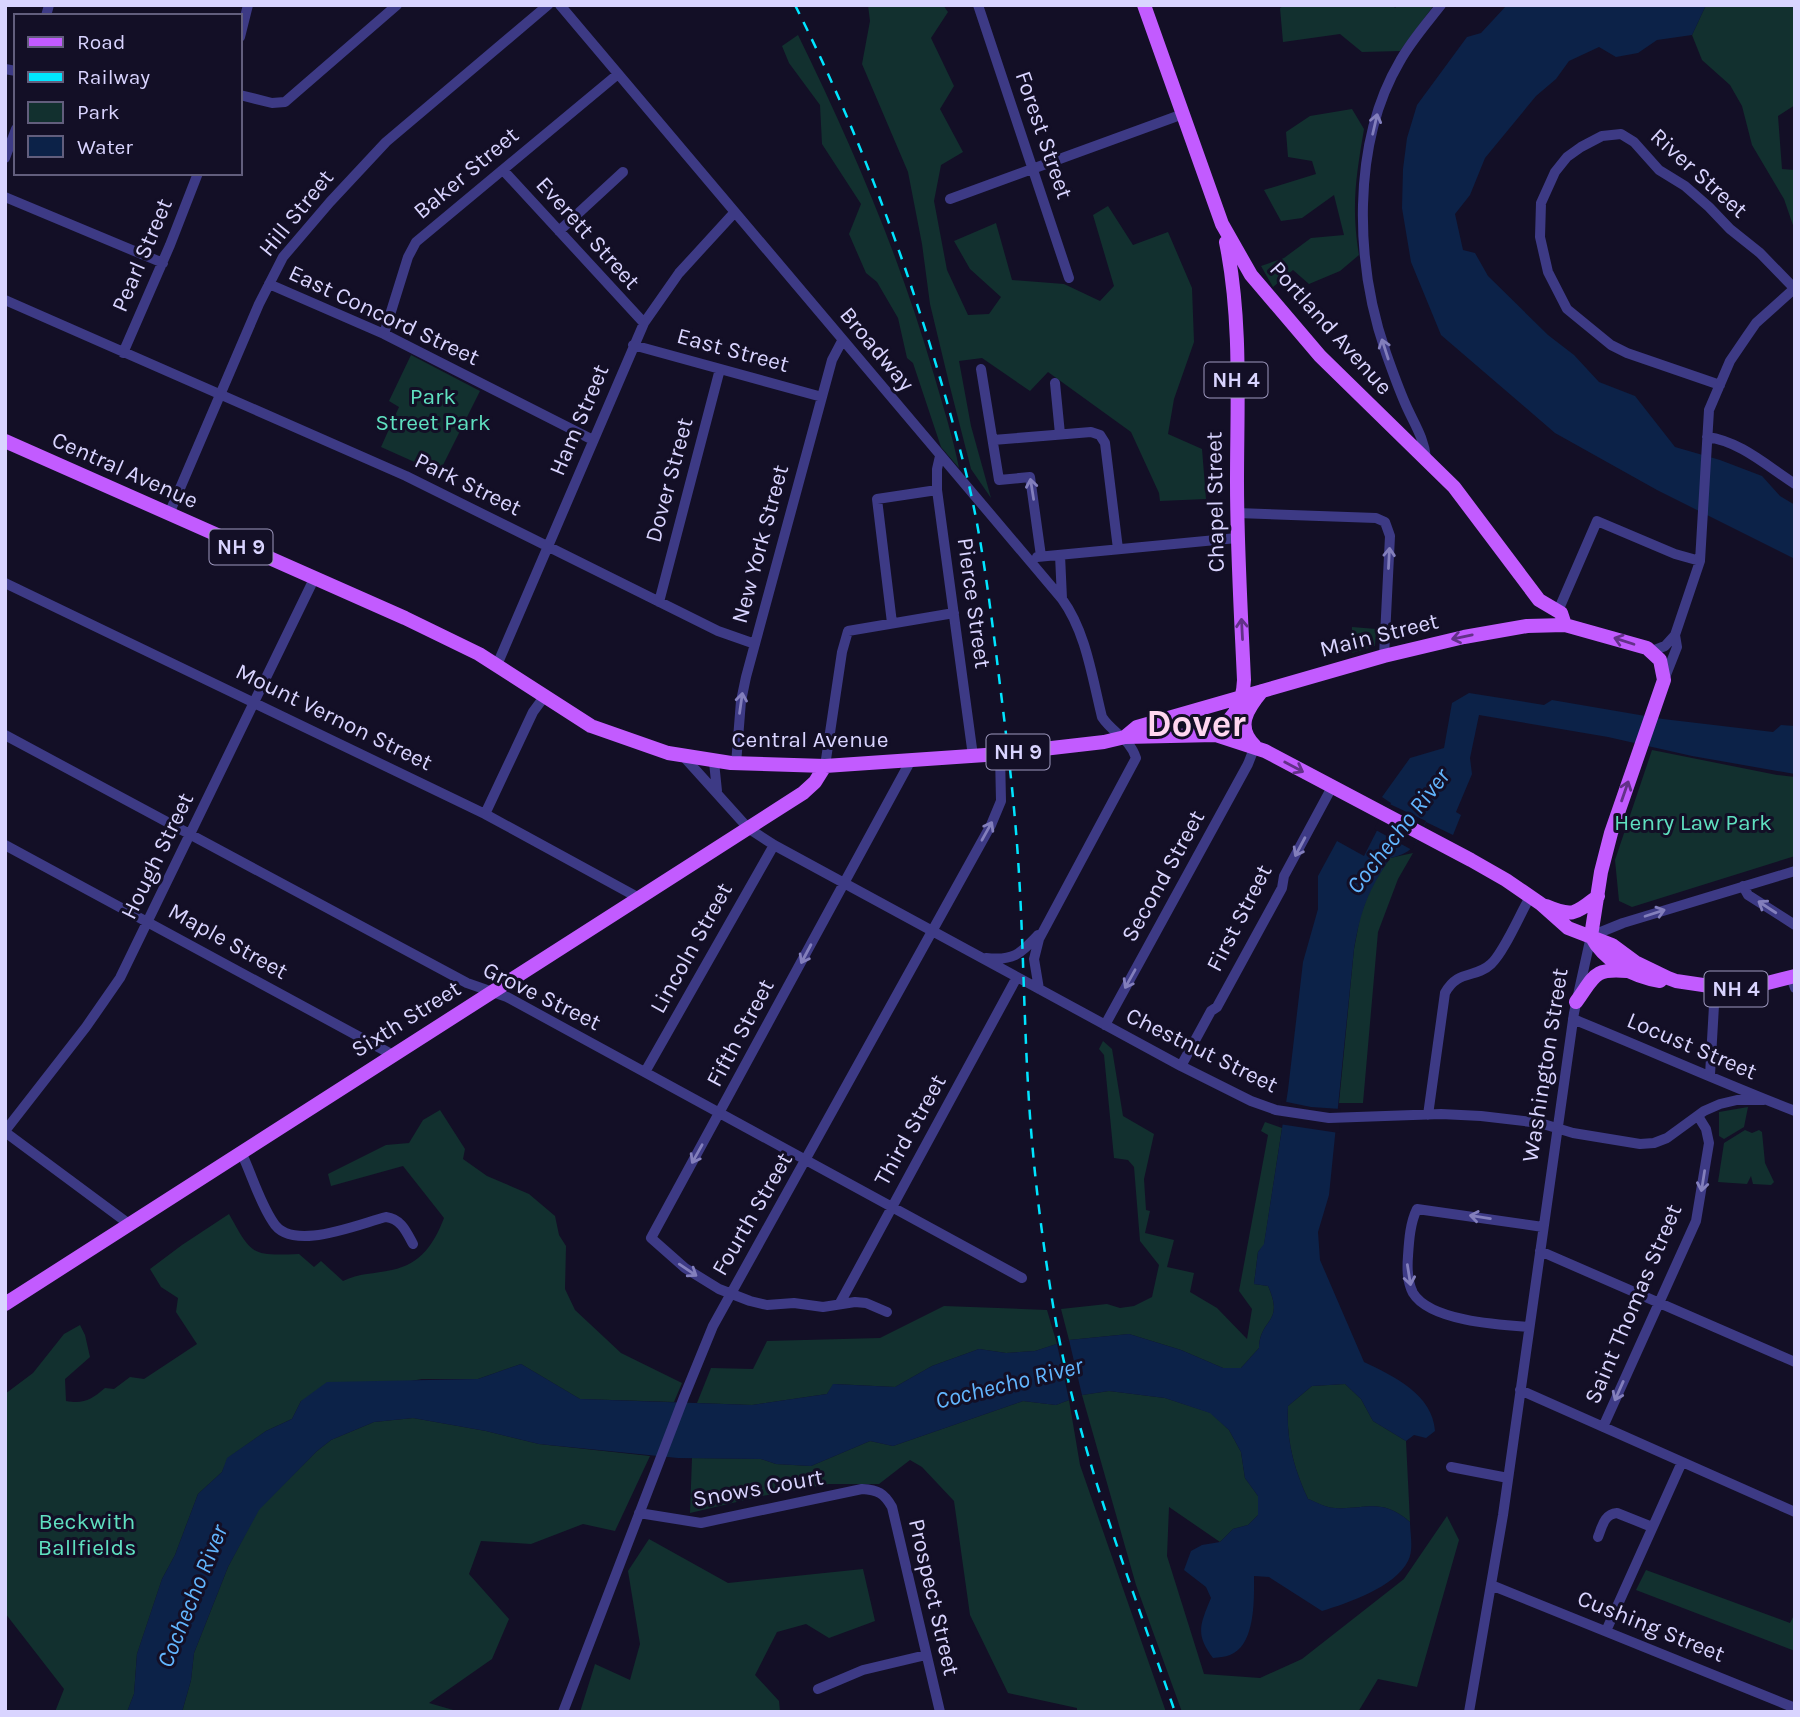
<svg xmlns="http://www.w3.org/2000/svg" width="1800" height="1717" viewBox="0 0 1800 1717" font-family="Karla,sans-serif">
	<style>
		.green { fill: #12302f }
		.water { fill: #0c2248 }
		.pier { fill: #130f26 }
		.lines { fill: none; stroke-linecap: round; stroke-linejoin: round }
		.minor { stroke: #3d3a85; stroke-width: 10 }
		.major { stroke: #c25bff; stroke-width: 14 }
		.rail { stroke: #00e5ff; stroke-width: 2.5; stroke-dasharray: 10 9; stroke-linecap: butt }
		.oneway { stroke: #837fbc }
		.oneway2 { stroke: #623188 }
		.labels { text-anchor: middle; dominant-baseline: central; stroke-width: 6; stroke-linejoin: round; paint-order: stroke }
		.shield { fill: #130f26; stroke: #9e99be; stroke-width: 2 }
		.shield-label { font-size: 21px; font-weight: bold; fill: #d9d4ff }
		.street-label { font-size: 23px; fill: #d9d4ff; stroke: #130f26 }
		.park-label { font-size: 23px; fill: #5fe0c0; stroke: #130f26 }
		.water-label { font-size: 24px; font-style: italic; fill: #62b6ff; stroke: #130f26 }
		.town-label { font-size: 37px; font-weight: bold; fill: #ffd6f0; stroke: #130f26 }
	</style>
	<rect width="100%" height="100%" fill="#130f26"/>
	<path class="green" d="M868,5H943L948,12L931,38L954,86L940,109L963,152L941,165L934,201L947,270L968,315L989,314L1001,297L970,269L954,241L996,223L1012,280L1064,284L1100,301L1114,286L1093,215L1108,206L1133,245L1168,232L1192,288L1194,342L1174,399L1168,434L1202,449L1206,499L1160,501L1159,493L1131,432L1048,372L1030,391L982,358L959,361L971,426L991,498L971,469L949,383L930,304L922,244L908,172L862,64L870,21Z
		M1285,5H1393L1395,8L1398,5H1434L1400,51L1362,52L1340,34L1283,42L1280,8Z
		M1706,5H1795V105L1778,116L1782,169L1795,170V231L1784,199L1752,145L1742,106L1730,85L1702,60L1692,35Z
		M798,35C852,145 900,257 934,375C943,406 953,437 959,468L941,447L913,363L907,358L898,318L877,282L866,273L849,234L861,204L822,144L820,105L789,63L782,46Z
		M1352,109L1364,129C1356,177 1351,206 1359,255L1340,271L1309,284L1293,270L1273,287L1261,266L1284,258L1311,238L1344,235L1334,195L1302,218L1281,221L1264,190L1316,174L1312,161L1288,157L1286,132L1310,116Z
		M411,355L480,391L439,473L381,447L399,407L389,401Z
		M1352,627L1376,629L1375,646L1352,653Z
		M1652,750L1777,775L1795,777V856L1632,907L1619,901L1615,860Z
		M1413,853L1398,879L1378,932L1363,1103H1339L1354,949L1360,917L1371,887L1390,858Z
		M1103,1041L1112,1049L1123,1116L1154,1134L1144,1179L1146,1210L1150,1211L1145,1233L1174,1240L1167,1267L1194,1273L1190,1292L1217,1308L1247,1339L1252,1309L1239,1291L1268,1135L1261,1131L1265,1122L1282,1128L1264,1245L1258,1252L1254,1284L1268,1286C1285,1324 1260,1317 1259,1348L1241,1368H1223L1181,1350L1129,1334L1069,1340L1061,1309L1107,1304L1120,1308L1134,1306L1152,1297L1159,1265L1140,1241L1134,1167L1128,1160L1114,1158L1104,1055L1099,1049Z
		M1748,1107L1744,1127L1724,1139L1719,1136V1112Z
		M440,1110L465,1149L463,1159L487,1176L529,1194L555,1216L559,1235L566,1246L565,1289L575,1310L621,1353L682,1383L674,1402L580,1399L521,1364L478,1379H422L301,1401L292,1419L266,1431L228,1458L222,1472L198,1494L175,1555L162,1579L137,1654L134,1694L127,1712H55L64,1689L5,1613V1394L33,1373L64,1334L80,1325L85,1335L90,1357L65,1379L66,1401C84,1404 91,1400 105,1388L114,1389L130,1377L144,1379L197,1344L176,1312L178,1298L161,1287L150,1269L182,1245L229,1214C252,1255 251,1256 299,1254L314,1267L321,1261L343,1281C359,1273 374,1274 392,1270C421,1264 434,1244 444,1218L403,1166L331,1186L328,1174L386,1145L409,1143L423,1120Z
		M1745,1130L1752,1133L1759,1130L1762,1132L1765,1163L1774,1182L1771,1185L1753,1184L1751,1176L1747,1184L1718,1182L1724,1143Z
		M944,1306L1047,1310L1057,1344L1035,1351L1006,1353L979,1349L932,1366L895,1387L834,1384L827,1394L752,1405L697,1403L711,1368L753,1369L767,1341L880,1338Z
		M1345,1384L1361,1399L1373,1421L1406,1441L1410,1522C1380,1497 1368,1510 1335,1508C1326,1508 1316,1502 1308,1499C1294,1469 1286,1440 1288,1406L1312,1386Z
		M1109,1391L1165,1398L1211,1413L1229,1430L1241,1452L1245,1478L1258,1496V1515L1248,1525L1233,1529L1220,1542L1169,1507L1167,1556L1204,1674L1260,1678L1302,1659L1404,1579L1447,1516L1459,1540L1417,1687L1378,1679L1358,1712H1182L1136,1585L1082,1395Z
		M1069,1400L1080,1465L1166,1712H1077V1708L1008,1693L970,1615L954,1501L922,1467L910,1460L879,1484H829L762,1496L690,1513L692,1458L761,1459L776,1464L811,1466L870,1441L893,1446L1023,1401L1056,1405Z
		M413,1418L486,1431L539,1444L650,1456L615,1531L583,1524L531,1544L481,1541L469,1574L509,1619L492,1659L429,1703L460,1712H182L191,1680L194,1653L228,1567L258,1510L317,1451L331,1440L374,1422Z
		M649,1539L728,1583L863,1569L875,1621L829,1638L806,1624L777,1632L755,1675L779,1701L780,1712H580L595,1664L630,1680L640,1644L628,1571Z
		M1646,1570L1790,1623L1795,1613V1651L1636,1590Z"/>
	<path class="water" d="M1507,5H1706L1692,35L1657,40L1638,53L1616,57L1599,47L1569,61L1556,79L1536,96L1485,158L1470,195L1455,214L1463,250L1475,253L1488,276L1548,335L1574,355L1599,382L1635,396L1675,447L1720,460L1762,476L1780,496L1795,505V559L1657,490L1555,433L1441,335L1411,262L1402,208L1403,169L1407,138L1417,105L1467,37L1481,33Z
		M1469,693L1544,705L1552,700L1663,719L1773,732L1781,725L1795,726V774L1692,756L1608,737L1479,715L1470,758L1472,774L1456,812L1461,815L1453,835L1426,822C1416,842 1415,853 1390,858C1368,891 1361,909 1354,949L1329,1195L1318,1232L1320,1260L1364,1362C1394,1376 1433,1395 1435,1431L1426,1438L1414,1435L1406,1441L1373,1421L1361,1399L1345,1384L1312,1386L1288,1406C1286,1440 1294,1469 1308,1499C1317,1502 1326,1508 1335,1508C1368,1510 1380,1497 1410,1522C1410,1533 1414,1550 1408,1561C1395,1587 1348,1603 1322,1611L1269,1577L1254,1576C1254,1598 1256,1645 1230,1655C1225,1657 1219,1657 1213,1658C1195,1634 1200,1625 1211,1598L1206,1587L1184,1570L1191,1551L1202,1545L1220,1542L1233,1529L1248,1525L1258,1515V1496L1245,1478L1241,1452L1229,1430L1210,1413L1165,1398L1109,1391L1082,1395L1056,1405L1023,1401L893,1446L870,1441L811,1466L776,1464L761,1459L678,1458L539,1444L486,1431L413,1418L374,1422L331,1440L317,1451L259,1510L228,1567L194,1653L191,1680L182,1712H127L134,1694L137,1654L162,1579L175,1555L198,1494L222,1472L227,1458L266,1431L292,1419L301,1401L327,1382L478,1379L521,1364L580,1399L752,1405L827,1394L833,1384L895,1387L932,1366L979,1349L1006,1353L1035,1351L1069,1340L1129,1334L1181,1350L1223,1368H1241L1259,1348C1260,1317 1285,1324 1268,1286L1254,1284L1258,1252L1264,1244L1288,1090L1303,962L1318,909V876L1337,841L1364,856L1391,803L1382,797L1410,758L1444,748L1452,703Z"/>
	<path class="pier" d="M1379,799L1426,821L1412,850L1374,829L1387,804Z
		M1282,1101L1311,1107L1341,1109L1339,1133L1279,1124Z
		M1069,1340L1082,1395L1069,1400L1057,1344Z"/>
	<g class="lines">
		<path class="minor" d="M560,5L1062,599C1086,632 1092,677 1102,717C1113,734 1129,737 1136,758L1039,939L1034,959L1039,989
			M978,5L1069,278
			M46,16L49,5
			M240,37L248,5
			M5,69L16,71
			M240,95L272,103L285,102L397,5
			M5,158L16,129
			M503,170L644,323
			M5,197L163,263
			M950,199L1183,114
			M559,231L623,172
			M269,284L384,334L593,440
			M5,300L406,476L718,631L755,644
			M384,334L408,257L416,242L618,74
			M633,345L822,397
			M123,353L170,245L198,173
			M981,369L999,480L1030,477L1041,556
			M1055,383L1060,434
			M1720,385L1627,353L1611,345L1567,309L1548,272L1540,237L1541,203L1555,172L1567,157L1581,147L1602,136L1621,134L1634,142L1659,170L1685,186L1709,207L1730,229L1760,253L1794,288
			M1707,437C1740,441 1767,466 1795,484
			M993,440L1091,432L1100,435L1105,443L1118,549
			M940,456L937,469V490L973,756
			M1426,458C1424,437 1413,422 1405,403C1398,387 1392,370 1386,353C1355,264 1351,144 1400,61C1411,41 1427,23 1441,5
			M1237,513L1376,518L1385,522L1390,536L1384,656
			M169,514L259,304L283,257L330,202L386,142L548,5
			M1060,555L1062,599
			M1037,557L1237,538
			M5,583L485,814L639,898
			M659,602L720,369
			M1558,611L1597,521L1675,554L1700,561
			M892,623L877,499L937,490
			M1652,651L1665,646L1675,635
			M497,665L644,323L679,273L734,213
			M1664,680L1677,647L1675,635L1700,561L1709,410L1730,361L1747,336L1756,323L1795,288
			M5,735L467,983L507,997L1022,1278
			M684,757L748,828L774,845L1181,1066L1251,1101L1276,1110L1329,1118L1441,1114L1481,1116L1540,1123L1573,1133L1640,1144L1654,1143L1667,1138L1704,1111L1720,1104L1737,1100H1764
			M714,762L717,791
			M736,764L741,701L746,677L832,360L842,341
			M825,766L842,652L848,631L954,613
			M485,814L533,712L544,697
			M5,845L393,1055
			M1743,886L1748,895L1795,925
			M986,958C1014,961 1020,954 1038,935
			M1791,977L1795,988
			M1573,1019C1647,1049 1720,1082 1795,1111
			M1105,1025L1248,764L1255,746
			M1181,1066L1211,1011L1217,1007L1282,888L1284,876L1332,787
			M645,1072L774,845
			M1710,1075L1715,988
			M1428,1115L1445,993C1458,969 1475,979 1491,964C1504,952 1520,914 1530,897
			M5,1131L86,1027L120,978L314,579
			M5,1132L129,1224
			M241,1152C252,1175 259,1201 273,1222C291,1253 358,1224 386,1217C401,1219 406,1231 413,1244
			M1540,1251L1795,1362
			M840,1303L1017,977
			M887,1312L866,1303L855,1302L823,1307L794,1303L767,1305L750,1301L719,1289L685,1268L651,1238L911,760
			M1529,1327C1499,1325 1430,1321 1413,1293C1407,1281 1407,1269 1408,1256C1409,1241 1410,1223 1417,1209L1543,1227
			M1520,1390L1795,1512
			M1603,1427L1696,1221L1709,1143L1706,1129L1698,1116
			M1451,1467L1508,1478
			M639,1513L701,1523L862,1489C878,1490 884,1493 892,1507L940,1712
			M1598,1537C1602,1527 1604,1514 1617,1513L1652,1527
			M1491,1585L1795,1708
			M1606,1631L1682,1462
			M818,1689L863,1670L926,1655
			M563,1712L684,1397L713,1326L991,825L1001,801L1000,754
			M1469,1712L1503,1515L1574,1013L1591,936L1623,923L1795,871"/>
		<path class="major" d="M1144,5L1222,224L1251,275L1320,356L1454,487L1539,600L1561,613L1565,625
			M5,441L405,618L479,654L591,726L668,753L731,763L825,766L1000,754L1104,742L1125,737L1216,735L1265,751L1471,860L1506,880L1541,904L1568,928L1612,945L1635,962L1668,978L1676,981L1730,989L1748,988L1795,976
			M1208,735C1231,722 1243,708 1244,680C1241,614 1237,548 1237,482C1237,403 1242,320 1226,242
			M1125,737L1137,727L1384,656L1464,637L1527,626L1565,625L1647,648L1660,660L1664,680L1611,833L1601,872L1591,936
			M1255,746C1235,727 1247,709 1262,691
			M1546,906C1574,918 1576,913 1598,896
			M1591,936C1604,961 1633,977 1660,981
			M1576,1002C1595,976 1593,968 1627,971
			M5,1304L803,793L815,782L825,766"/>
		<path class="rail" d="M795,5C868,150 922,304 963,461C979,521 987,583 995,644C1002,703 1010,761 1015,820C1023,908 1023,997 1028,1085C1032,1159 1041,1233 1053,1305C1076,1445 1129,1578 1175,1712"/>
	</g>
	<defs><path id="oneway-shaft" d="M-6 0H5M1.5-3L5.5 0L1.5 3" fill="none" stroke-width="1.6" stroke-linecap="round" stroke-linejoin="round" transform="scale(1.75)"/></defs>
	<g class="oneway">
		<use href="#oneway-shaft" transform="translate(1375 124) rotate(-77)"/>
		<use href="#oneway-shaft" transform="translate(1385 349) rotate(-108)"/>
		<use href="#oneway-shaft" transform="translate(1032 489) rotate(-99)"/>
		<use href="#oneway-shaft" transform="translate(1389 558) rotate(-87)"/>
		<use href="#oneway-shaft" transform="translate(741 703) rotate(-82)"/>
		<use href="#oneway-shaft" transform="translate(987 831) rotate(-61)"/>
		<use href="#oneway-shaft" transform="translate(1300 847) rotate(118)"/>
		<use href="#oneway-shaft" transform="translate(1767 907) rotate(-147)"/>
		<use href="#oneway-shaft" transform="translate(1655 913) rotate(-18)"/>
		<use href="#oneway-shaft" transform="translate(806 954) rotate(118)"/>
		<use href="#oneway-shaft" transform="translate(1130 979) rotate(119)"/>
		<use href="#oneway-shaft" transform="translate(697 1154) rotate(119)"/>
		<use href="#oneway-shaft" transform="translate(1703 1181) rotate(99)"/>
		<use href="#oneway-shaft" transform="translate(1480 1217) rotate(-171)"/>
		<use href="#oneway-shaft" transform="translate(688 1270) rotate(34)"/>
		<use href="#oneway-shaft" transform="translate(1409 1275) rotate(81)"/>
		<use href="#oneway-shaft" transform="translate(1619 1391) rotate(114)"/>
	</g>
	<g class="oneway2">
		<use href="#oneway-shaft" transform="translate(1242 629) rotate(-93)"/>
		<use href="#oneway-shaft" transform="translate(1462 637) rotate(168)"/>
		<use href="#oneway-shaft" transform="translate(1624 641) rotate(-162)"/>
		<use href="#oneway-shaft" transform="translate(1294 767) rotate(28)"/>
		<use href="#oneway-shaft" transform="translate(1625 791) rotate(-71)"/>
	</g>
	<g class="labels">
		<g class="shield">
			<rect x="1204.5" y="362.5" width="63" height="35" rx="5"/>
			<rect x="209.5" y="529.5" width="63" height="35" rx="5"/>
			<rect x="986.5" y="734.5" width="63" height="35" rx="5"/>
			<rect x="1704.5" y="971.5" width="63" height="35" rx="5"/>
		</g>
		<g class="shield-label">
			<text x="1236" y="380">NH 4</text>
			<text x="241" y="547">NH 9</text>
			<text x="1018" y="752">NH 9</text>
			<text x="1736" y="989">NH 4</text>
		</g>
		<g class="street-label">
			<text transform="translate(1044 135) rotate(71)">Forest Street</text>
			<text transform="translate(466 173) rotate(-40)">Baker Street</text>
			<text transform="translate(1699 173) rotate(42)">River Street</text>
			<text transform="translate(296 213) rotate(-51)">Hill Street</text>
			<text transform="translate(588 233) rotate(48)">Everett Street</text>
			<text transform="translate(142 255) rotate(-67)">Pearl Street</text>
			<text transform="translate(384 315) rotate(25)">East Concord Street</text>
			<text transform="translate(1331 328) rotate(48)">Portland Avenue</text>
			<text transform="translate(877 349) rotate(50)">Broadway</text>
			<text transform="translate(733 350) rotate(15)">East Street</text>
			<text transform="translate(579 420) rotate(-67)">Ham Street</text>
			<text transform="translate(125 470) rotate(24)">Central Avenue</text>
			<text transform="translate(669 480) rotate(-75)">Dover Street</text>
			<text transform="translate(468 484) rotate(26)">Park Street</text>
			<text transform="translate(1215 502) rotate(-91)">Chapel Street</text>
			<text transform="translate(760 544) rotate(-75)">New York Street</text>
			<text transform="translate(974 603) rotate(82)">Pierce Street</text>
			<text transform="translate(1379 635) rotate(-14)">Main Street</text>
			<text transform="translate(334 717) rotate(26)">Mount Vernon Street</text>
			<text x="810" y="739">Central Avenue</text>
			<text transform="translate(157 856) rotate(-64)">Hough Street</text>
			<text transform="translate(1163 876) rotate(-61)">Second Street</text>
			<text transform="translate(1239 918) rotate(-63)">First Street</text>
			<text transform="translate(228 941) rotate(29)">Maple Street</text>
			<text transform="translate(691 948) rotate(-61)">Lincoln Street</text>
			<text transform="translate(542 996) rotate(26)">Grove Street</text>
			<text transform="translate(406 1019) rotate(-32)">Sixth Street</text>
			<text transform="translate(740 1033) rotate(-62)">Fifth Street</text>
			<text transform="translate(1692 1046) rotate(23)">Locust Street</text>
			<text transform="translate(1202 1050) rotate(26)">Chestnut Street</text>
			<text transform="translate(1545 1065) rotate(-81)">Washington Street</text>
			<text transform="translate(910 1130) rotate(-61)">Third Street</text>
			<text transform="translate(752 1214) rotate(-60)">Fourth Street</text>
			<text transform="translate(1633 1304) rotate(-67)">Saint Thomas Street</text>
			<text transform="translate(758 1488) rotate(-10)">Snows Court</text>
			<text transform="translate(934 1597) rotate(77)">Prospect Street</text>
			<text transform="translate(1651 1626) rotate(22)">Cushing Street</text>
		</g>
		<g class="park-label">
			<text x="433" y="396">Park<tspan x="433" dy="26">Street Park</tspan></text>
			<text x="1693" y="822">Henry Law Park</text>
			<text x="87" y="1521">Beckwith<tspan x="87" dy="26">Ballfields</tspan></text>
		</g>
		<g class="water-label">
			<text transform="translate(1398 831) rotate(-52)">Cochecho River</text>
			<text transform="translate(1009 1383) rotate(-14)">Cochecho River</text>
			<text transform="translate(192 1596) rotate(-68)">Cochecho River</text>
		</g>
		<g class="town-label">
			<text x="1196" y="723">Dover</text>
		</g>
	</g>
	<rect width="1800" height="1717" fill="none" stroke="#d9d4ff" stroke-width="14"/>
	<rect x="14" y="14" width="228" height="161" fill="#130f26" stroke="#625e7d" stroke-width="2"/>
	<rect x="28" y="37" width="35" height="10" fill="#c25bff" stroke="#625e7d" stroke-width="2"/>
	<text x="77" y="49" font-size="21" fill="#d9d4ff">Road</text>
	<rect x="28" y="72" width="35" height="10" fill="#00e5ff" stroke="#625e7d" stroke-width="2"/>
	<text x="77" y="84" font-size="21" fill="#d9d4ff">Railway</text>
	<rect x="28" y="102" width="35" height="21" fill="#12302f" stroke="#625e7d" stroke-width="2"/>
	<text x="77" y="119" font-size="21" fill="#d9d4ff">Park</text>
	<rect x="28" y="136" width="35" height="21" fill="#0c2248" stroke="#625e7d" stroke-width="2"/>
	<text x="77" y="154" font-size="21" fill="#d9d4ff">Water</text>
</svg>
